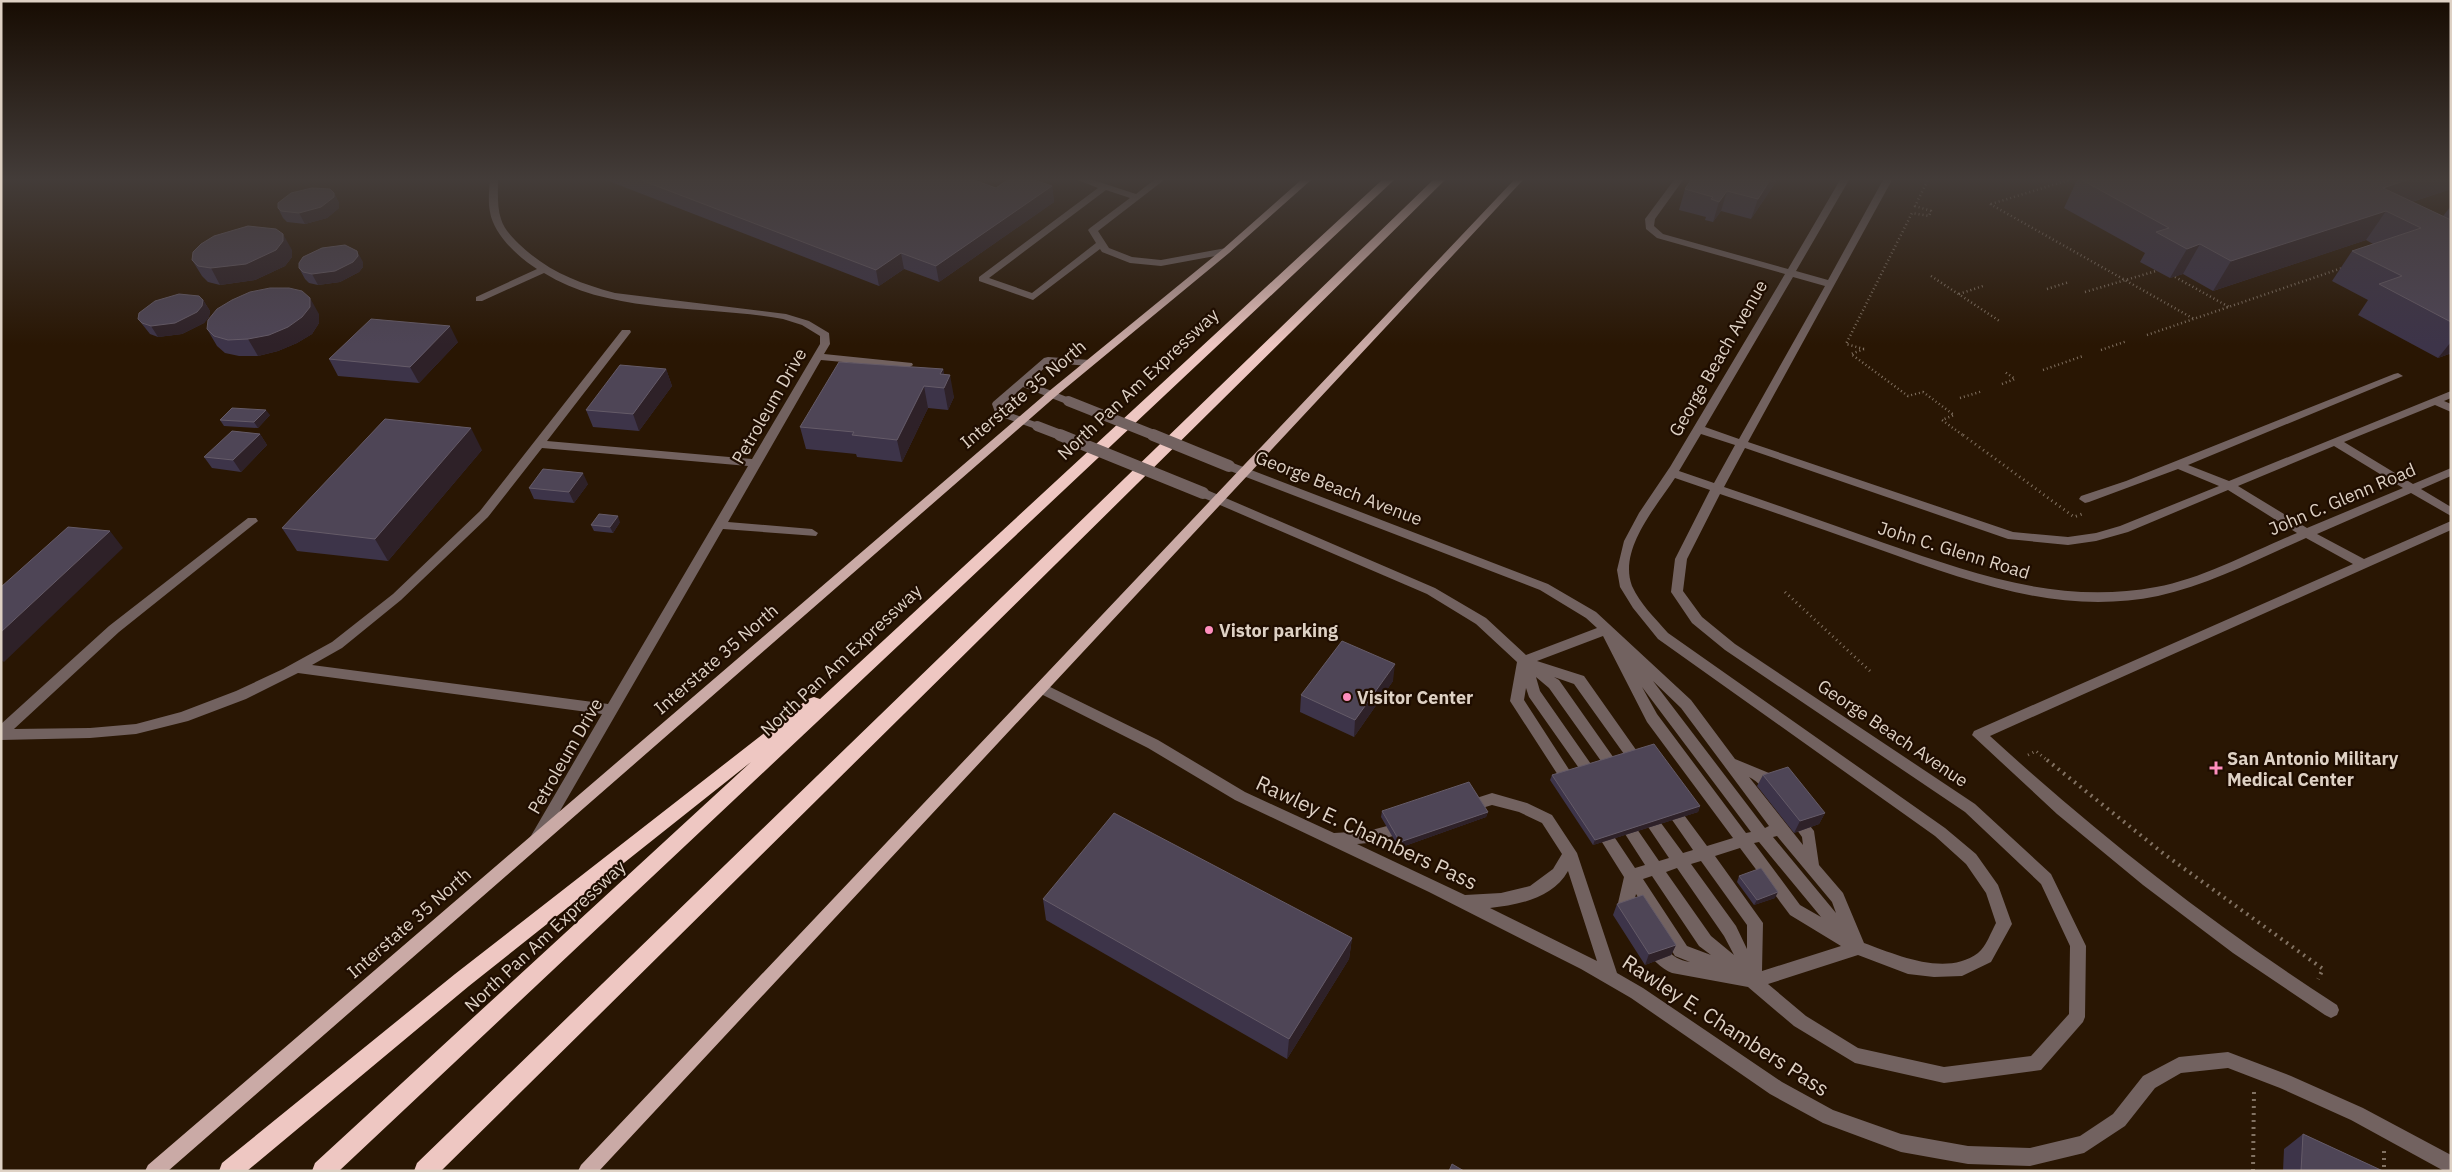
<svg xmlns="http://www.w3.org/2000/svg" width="2452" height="1172" viewBox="0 0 2452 1172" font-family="'IBM Plex Sans',sans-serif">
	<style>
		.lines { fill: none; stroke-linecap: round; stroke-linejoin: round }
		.path-far2 { stroke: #827262; stroke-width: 2.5; stroke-dasharray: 1 3; stroke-linecap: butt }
		.path-far1 { stroke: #827262; stroke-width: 3; stroke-dasharray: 1 4; stroke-linecap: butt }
		.path { stroke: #827262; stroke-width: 4; stroke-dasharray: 2 5; stroke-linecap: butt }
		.minor { fill: #726260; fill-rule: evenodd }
		.major { fill: #caaaa6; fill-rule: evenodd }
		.highway { fill: #eec7c2; fill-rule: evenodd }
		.minor-bridge-far1 { stroke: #726260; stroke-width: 10 }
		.minor-bridge { stroke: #726260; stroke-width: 12 }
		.wall { fill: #3d3449 }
		.shaded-wall { fill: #2e2128 }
		.building { fill: #4e4556; stroke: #655b68 }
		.poi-dot { fill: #fe8ebd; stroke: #1f0d00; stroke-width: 2 }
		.labels { text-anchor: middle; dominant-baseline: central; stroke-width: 4.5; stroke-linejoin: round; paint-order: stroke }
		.street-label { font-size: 18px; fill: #ded1c4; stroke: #1f0d00 }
		.poi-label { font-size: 18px; font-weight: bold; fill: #ded1c4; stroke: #1f0d00; text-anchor: start }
		.near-street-label { font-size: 21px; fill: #ded1c4; stroke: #1f0d00 }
	</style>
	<rect width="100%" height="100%" fill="#291603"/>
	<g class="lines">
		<path class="path-far2" d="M1990,204L2194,319
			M1991,204L2069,180
			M1931,276L2001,322
			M2175,277L2229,307
			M2047,289L2069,282
			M2085,292L2156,271
			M1959,294L1983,286
			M2147,335L2345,267
			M1864,349L1851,354L1908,396L1923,392L1954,415L1942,420L1964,436
			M1864,349L1846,344L1912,213L1929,216L1931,211L1915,206L1928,180
			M2101,350L2127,341
			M2043,370L2083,356
			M2002,384L2015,379L2005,372
			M1960,398L1983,391"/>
		<path class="path-far1" d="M1963,435L2074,517L2082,514
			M1785,592L1871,672
			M2028,755L2036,751L2048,761"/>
		<path class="path" d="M2047,760L2164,854L2323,969L2318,979
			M2384,1151V1171
			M2253,1171L2254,1091"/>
		<path class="minor" d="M490,180H498C498,193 497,207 501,219C504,229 512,237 519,244C547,271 578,283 615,293L786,314L809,321L829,333L830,344L824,354L912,363L913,365L908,368L821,360L728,522L812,529L818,533L816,536L723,529L542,842L537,844L532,842L530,838L532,834L602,714L298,673L246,699L188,721L136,734L90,738L1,740V724L109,626L248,518H256L258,521L119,632L14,729L90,728L136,724L181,712L236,691L283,669L332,642L393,594L480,511L622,330H630L631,332L547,441L752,459L820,344V336L802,325L783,319C706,305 611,315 544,273L482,301H476V297L537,269C518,257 494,235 490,212C488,202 489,191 490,180ZM542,448L748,466L608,704L312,665L342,648L401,600L488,517Z
			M1078,180H1093L1136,194L1154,180H1164L1098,231L1109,248L1132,257L1161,260L1226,248L1231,251L1226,254L1161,266L1130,263L1102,252L1100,249L1033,300L979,281V277L1098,188ZM1106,190L1130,198L1090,228L1088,230L1096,243L1032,293L989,278Z
			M1674,180H1683L1655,219L1654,226L1663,234L1788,269L1840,180H1849L1796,271L1828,280L1883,180H1892L1748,442L2013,532L2068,537L2096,533L2120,526L2219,486L2178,469L2089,502L2085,503L2079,499L2081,496L2126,481L2394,374L2398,373L2403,376L2188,465L2229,481L2451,391V398L2444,401L2451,404V412L2435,405L2344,442L2413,484L2451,468V476L2421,489L2451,507V516L2411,493L2317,534L2364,559L2451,521V530L1990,736C2098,835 2213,925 2337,1005L2339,1010L2337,1015L2331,1018L2325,1015L2233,953L2143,885L2057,814L1972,735L1974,731L2353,564L2306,538C2258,559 2209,585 2158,596C2061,616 1971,582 1881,550C1827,531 1774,512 1720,494L1687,559L1683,591L1702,617L1735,644L1975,804L2051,874L2086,946L2085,1017L2083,1022L2041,1070L1944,1083L1855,1063L1794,1026L1748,987L1672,973C1662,969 1649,957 1644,947L1646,942L1652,940C1669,946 1667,958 1690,962L1675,956L1636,894L1634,902L1641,915L1638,920L1633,922L1628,920L1618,903L1624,877L1595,831L1593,827L1595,823L1600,821L1605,823L1635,868L1645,865L1616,820L1618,816L1623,814L1628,816L1659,861L1669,858L1638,812L1640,808L1645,806L1650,808L1683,853L1693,850L1661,804L1663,800L1668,798L1673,800L1707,846L1733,838L1647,722L1603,636L1537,661L1584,676L1646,764L1644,768L1639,770L1634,768L1574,684L1554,677L1559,680L1623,771L1621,775L1616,777L1611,775L1549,688L1536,677L1540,691L1600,777L1598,781L1593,783L1588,781L1529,697L1526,688L1524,700L1579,785L1577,789L1572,791L1567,789L1510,701L1517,662L1476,624L1427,594L1199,496L1197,493L1199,490H1207L1435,588L1486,618L1526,655L1597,628L1586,618L1540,590L1225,469L1223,466L1225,463H1233L1548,584L1596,612L1691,700L1735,759L1769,773L1780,788L1778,792C1767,796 1760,782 1749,777L1803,845L1802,837L1787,816L1789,812L1794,810L1799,812L1814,831L1819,865L1843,893L1864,943C1897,955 1946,977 1978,953C1986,947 1991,932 1996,923L1986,893L1966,864L1935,836L1658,639L1633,608L1620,587L1617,570L1624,541L1639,513L1670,467L1785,274L1657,238L1646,229L1645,219ZM1793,277L1825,286L1739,439L1705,427ZM1701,434L1735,445L1714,483L1679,471ZM2334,446L2403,488L2307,528L2238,486ZM1745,448L2008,539L2068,545L2096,541L2128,532L2228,490L2297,533C2253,551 2202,579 2156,587C2059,605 1975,574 1884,543C1831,524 1777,505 1724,487ZM1675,478L1710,490L1675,559L1671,592L1692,623L1725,650L1965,812L2041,884L2070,946L2069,1014L2031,1056L1944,1067L1858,1048L1806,1016L1768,984L1858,955L1908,974L1934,977L1962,976L1991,962L2012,924L1998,885L1976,854L1945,828L1668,633C1655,618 1640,604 1632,586C1618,549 1657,506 1675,478ZM1653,681L1681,708L1769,826L1765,828ZM1642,687L1751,832L1746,833L1657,714ZM1777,836L1832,902L1836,913L1773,837ZM1759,842L1821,917L1800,905L1754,843ZM1740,848L1790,915L1841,946L1762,971L1763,923L1715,856ZM1701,861L1747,925V949L1736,926L1691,864ZM1677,868L1724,936L1734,955L1711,936L1666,872ZM1652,876L1699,946L1711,955L1687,946L1643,879Z
			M1048,357L1090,360L1095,363L1090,366L1050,363L1029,382L1072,399L1073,401L1072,403H1064L1023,387L1003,405L1005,411L1041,424L1043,426L1041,428H1033L996,415L992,404L993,402L1044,358Z
			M1042,683L1158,740L1245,792L1334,833L1368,831L1406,821L1411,823L1413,827L1411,831L1368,843L1357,844L1465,895L1501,893L1530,886L1553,869L1562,854L1542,823L1519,812L1492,805L1466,813L1461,811L1459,807L1461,803L1492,793L1527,803L1552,815L1577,853L1617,973L1643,988L1782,1082L1833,1110L1901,1134L1968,1146L2030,1148L2080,1136L2113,1114L2143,1076L2179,1057L2228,1052L2291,1076L2363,1108L2451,1155V1171H2444L2351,1120L2280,1088L2228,1068L2181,1073L2155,1088L2125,1126L2084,1153L2030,1166L1968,1164L1901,1152L1823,1123L1770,1094L1631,998L1581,969L1429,892L1235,800L1148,748L1037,692L1035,688L1037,684ZM1568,871L1597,961L1490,908C1519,905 1553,898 1568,871Z"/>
		<path class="major" d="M1301,180H1311L1229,253L1056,396L168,1171H145L148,1165L1048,392L1223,249Z
			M1514,180H1523L599,1171H578L581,1165Z"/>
		<path class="highway" d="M1382,180H1394L339,1171H312L315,1163L751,762L469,986L247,1171H219L222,1163L455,974L808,699L814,697L820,699Z
			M1433,180H1445L441,1171H414L417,1163Z"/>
		<path class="minor-bridge-far1" d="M1068,401L1156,436
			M1037,426L1063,436"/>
		<path class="minor-bridge" d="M1060,435L1203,493
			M1153,435L1229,466"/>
	</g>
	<path class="wall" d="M606,180H974L996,188L1052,186L1054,202L939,282L904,269L879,286Z
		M1691,180H1777L1751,219L1721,211L1713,222L1705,220L1706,217L1679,210L1685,189Z
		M2077,180H2451V189L2412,202L2443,216L2451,206V355L2449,354L2438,358L2358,315L2368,300L2332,281L2352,251L2373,244L2366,240L2213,291L2183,274L2170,278L2140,262L2145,253L2064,208Z
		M334,193L339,203V208L327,218L305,224L287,222L283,218L278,208Z
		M292,250V257L285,266L255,280L220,285L208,282L202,276L192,260Z
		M363,262V267L359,272L340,282L318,285L309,283L305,279L299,268Z
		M203,300L210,311L209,317L204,323L182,334L158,337L150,334L138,319Z
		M319,314V323L312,334L297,343L278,351L258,356H239L225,353L217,346L207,329Z
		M458,342L419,383L338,376L329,359Z
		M666,369L672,386L639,431L593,427L586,410Z
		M943,369L944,375L954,397L948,410L928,408L902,462L857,457L856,454L806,449L800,427Z
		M270,415L258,428L224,426L220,420Z
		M260,434L267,445L241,472L212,468L204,457Z
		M482,450L388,561L297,551L282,528Z
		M588,484L574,503L534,499L529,488Z
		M620,522L613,533L594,531L591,525Z
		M1393,681L1354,737L1300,712L1301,695Z
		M1552,775L1700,806L1698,812L1593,845L1550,780Z
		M1763,775L1825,813L1819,824L1794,833L1757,786Z
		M1382,811L1488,812L1486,817L1399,848L1381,817Z
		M1739,876L1775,898L1754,905L1737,882Z
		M1043,899L1352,938L1349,959L1287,1059L1046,920Z
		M1617,904L1676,945L1671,955L1645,965L1613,915Z
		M2303,1134L2383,1171H2283L2284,1149Z"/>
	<path class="shaded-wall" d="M1770,180H1777L1751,219L1758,199Z
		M2407,180H2451V189L2364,217L2383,188Z
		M1052,186L1054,202L939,282L936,266Z
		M1727,191L1721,211L1713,222L1719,202Z
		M334,193L339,203V208L327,218L305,224L299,213Z
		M2386,211L2366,240L2213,291L2231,261Z
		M283,234L292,250V257L285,266L255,280L220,285L211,268Z
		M2200,244L2183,274L2170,278L2187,249Z
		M357,251L363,262V267L359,272L340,282L318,285L312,274Z
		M901,253L904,269L879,286L876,270Z
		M310,298L319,314V323L312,334L297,343L278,351L258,356L248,339Z
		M203,300L210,311L209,317L204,323L182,334L158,337L151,326Z
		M450,326L458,342L419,383L410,367Z
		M2451,342V352L2449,354L2438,358Z
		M666,369L672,386L639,431L633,414Z
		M943,369L946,384L950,375L954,397L948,410L944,388L940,374Z
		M924,386L928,408L902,462L897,440Z
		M266,410L270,415L258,428L254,422Z
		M471,428L482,450L388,561L375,539Z
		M260,434L267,445L241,472L233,460Z
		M583,473L588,484L574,503L569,492Z
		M618,516L620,522L613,533L610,527Z
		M110,531L123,548L4,662L1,660V632Z
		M1395,664L1393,681L1354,737L1355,720Z
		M1700,806L1698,812L1593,845L1595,840Z
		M1488,812L1486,817L1399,848L1400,842Z
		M1825,813L1819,824L1794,833L1800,821Z
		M1778,892L1775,898L1754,905L1757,900Z
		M1352,938L1349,959L1287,1059L1289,1039Z
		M1676,945L1671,955L1645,965L1649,954Z"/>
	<path class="building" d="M641,180H974L996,188L1007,180H1035L1052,186L936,266L901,253L876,270Z
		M1691,180H1770L1758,199L1727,191L1719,202L1711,199L1713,197L1685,189Z
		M2082,180H2407L2383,188L2451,220V322L2379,284L2402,276L2352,251L2421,228L2386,211L2231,261L2200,244L2187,249L2156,232L2169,228Z
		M312,188L330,189L334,193V197L321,207L299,213L281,211L278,208V203L291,193Z
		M248,226L276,229L283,234V241L276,250L246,264L211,268L198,266L192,260L193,252L201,244L214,236Z
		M345,245L357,251L358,256L353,262L335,271L312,274L303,272L299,268V263L303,257L322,248Z
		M270,288H289L302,291L310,298V307L302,317L288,327L269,335L248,339L228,340L214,336L207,329L208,320L217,309L232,300L250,292Z
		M179,294L199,296L203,300L202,306L197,312L175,323L151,326L142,323L138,319L139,313L155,301Z
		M371,319L450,326L410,367L329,359Z
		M839,362L943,369L940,374L950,375L944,388L924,386L897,440L852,435L854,432L800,427Z
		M620,365L666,369L633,414L586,410Z
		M232,408L266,410L254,422L220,420Z
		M385,419L471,428L375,539L282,528Z
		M232,431L260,434L233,460L204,457Z
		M543,469L583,473L569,492L529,488Z
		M599,514L618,516L610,527L591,525Z
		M68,527L110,531L1,632V587Z
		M1342,641L1395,664L1355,720L1301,695Z
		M1654,744L1700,806L1595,840L1552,775Z
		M1788,767L1825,813L1800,821L1763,775Z
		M1469,782L1488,812L1400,842L1382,811Z
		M1114,813L1352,938L1289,1039L1043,899Z
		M1761,868L1778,892L1757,900L1739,876Z
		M1643,895L1676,945L1649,954L1617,904Z
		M2303,1134L2383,1171H2301Z
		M1452,1164L1464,1171H1449Z"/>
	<linearGradient id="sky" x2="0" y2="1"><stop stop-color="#170c02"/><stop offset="0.52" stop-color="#433c39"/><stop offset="1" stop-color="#433c39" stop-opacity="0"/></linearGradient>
	<rect width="2452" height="345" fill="url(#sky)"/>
	<g class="poi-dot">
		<circle cx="1209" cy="630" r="5"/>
		<circle cx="1347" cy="697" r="5"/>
		<path d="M2213.5 760.5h5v5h5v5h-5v5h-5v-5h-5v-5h5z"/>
	</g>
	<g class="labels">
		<g class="street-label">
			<text transform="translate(1718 358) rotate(-60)">George Beach Avenue</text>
			<text transform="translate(1138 384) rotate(-43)">North Pan Am Expressway</text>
			<text transform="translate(1023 394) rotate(-40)">Interstate 35 North</text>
			<text transform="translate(769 406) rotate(-60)">Petroleum Drive</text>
			<text transform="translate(1339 488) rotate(21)">George Beach Avenue</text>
			<text transform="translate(2342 499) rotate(-23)">John C. Glenn Road</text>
			<text transform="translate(1954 550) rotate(17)">John C. Glenn Road</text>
			<text transform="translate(716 659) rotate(-41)">Interstate 35 North</text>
			<text transform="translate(841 660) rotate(-43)">North Pan Am Expressway</text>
			<text transform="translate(1893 733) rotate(34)">George Beach Avenue</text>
			<text transform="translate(565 756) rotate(-60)">Petroleum Drive</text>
			<text transform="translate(409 923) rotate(-41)">Interstate 35 North</text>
			<text transform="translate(545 936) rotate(-43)">North Pan Am Expressway</text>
		</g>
		<g class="poi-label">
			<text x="1219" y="630">Vistor parking</text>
			<text x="1357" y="697">Visitor Center</text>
			<text x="2227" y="758">San Antonio Military<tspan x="2227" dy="21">Medical Center</tspan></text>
		</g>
		<g class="near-street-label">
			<text transform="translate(1367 832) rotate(25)">Rawley E. Chambers Pass</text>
			<text transform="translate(1726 1025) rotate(33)">Rawley E. Chambers Pass</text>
		</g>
	</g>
	<rect width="2452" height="1172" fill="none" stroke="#ded1c4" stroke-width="5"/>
</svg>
